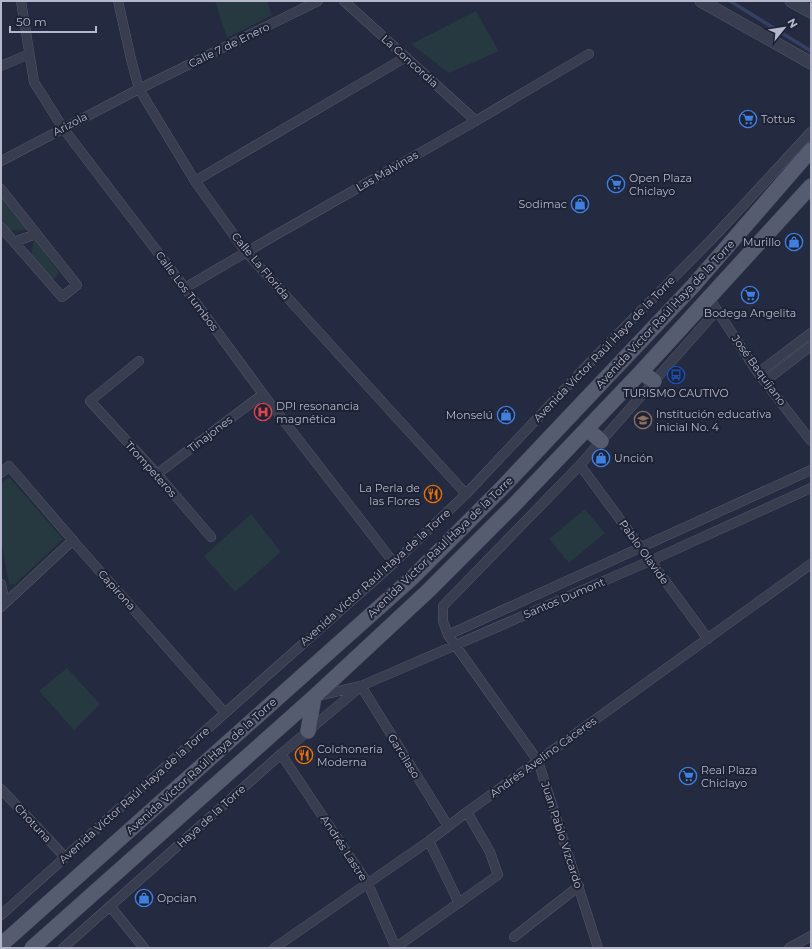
<svg xmlns="http://www.w3.org/2000/svg" width="812" height="949" viewBox="0 0 812 949" font-family="Montserrat,sans-serif">
	<style>
		.green { fill: #263840 }
		.lines { fill: none; stroke-linecap: round; stroke-linejoin: round }
		.stream { stroke: #364065; stroke-width: 3.5 }
		.minor-casing { stroke: #53586a; stroke-width: 10 }
		.tertiary-casing { stroke: #53586a; stroke-width: 13 }
		.primary-casing { stroke: #424658; stroke-width: 16 }
		.minor { stroke: #383d4f; stroke-width: 9 }
		.tertiary { stroke: #383d4f; stroke-width: 12 }
		.primary { stroke: #565c6f; stroke-width: 15 }
		.labels { text-anchor: middle; dominant-baseline: central; stroke-width: 4; stroke-linejoin: round; paint-order: stroke }
		.street-label { font-size: 11px; fill: #b5b8ca; stroke: #1d2234 }
		.poi-label { font-size: 11px; fill: #b5b8ca; stroke: #1d2234; text-anchor: start }
	</style>
	<rect width="100%" height="100%" fill="#242a3f"/>
	<path class="green" d="M215,1H267L272,15L227,38Z
		M476,11L499,51L449,73L411,44Z
		M1,193L28,230L8,231L1,219Z
		M34,238L59,272L56,277L50,280L31,256Z
		M9,477L63,539L15,584H9L1,541V484Z
		M585,509L605,533L569,563L549,539Z
		M251,514L281,552L235,592L204,556Z
		M67,668L100,704L74,730L39,691Z"/>
	<g class="lines">
		<path class="stream" d="M730,1L811,51"/>
		<defs>
			<path id="minor" d="M21,1L34,82L63,128L185,288L263,394L394,563
				M118,1L131,59L139,89L195,181L246,252L466,494
				M344,1L476,121
				M1,66L29,54
				M1,161L139,89L318,1
				M195,181L406,57
				M1,189L77,285L62,297L1,227
				M14,242L36,234
				M185,288C281,231 378,177 474,122C513,99 551,76 589,54
				M709,298L758,373L811,441
				M139,361L90,401L157,474L211,537
				M758,373L811,333
				M765,381L811,346
				M580,465L708,639
				M1,473L9,466L82,551L225,713
				M157,474L263,394
				M1,584L5,603
				M1,607L73,540
				M448,635L811,470
				M361,686L448,826
				M317,696L361,686L650,561L811,488
				M281,754L368,884L396,948
				M1,789L65,857
				M429,841L459,903
				M110,906L144,948
				M1,915L225,713L394,563L466,494L596,356L712,239L811,132
				M514,937L579,886
				M63,948L281,754L360,687
				M274,948L429,841L467,812L811,564
				M395,948L498,875L490,852L467,812
				M598,948L538,761L448,635L443,621V606L580,465L717,310
				M789,948L811,936"/>
			<path id="tertiary" d="M701,1L811,63
				M791,1L811,12"/>
			<path id="primary" d="M641,372L654,381
				M587,429L601,441
				M308,731L314,697
				M1,945L412,578L499,491L693,286L811,150
				M32,948L314,697L428,591L513,506L641,372L811,186"/>
		</defs>
		<use href="#minor" class="minor-casing"/>
		<use href="#tertiary" class="tertiary-casing"/>
		<use href="#primary" class="primary-casing"/>
		<use href="#minor" class="minor"/>
		<use href="#tertiary" class="tertiary"/>
		<use href="#primary" class="primary"/>
	</g>
	<defs>
		<symbol id="supermarket-ring" viewBox="-11 -11 22 22"><circle r="9.5" fill="#1d2234" stroke="#3f7fe0" stroke-width="1.5"/><path d="M-6-5.5h2.5l.6 2H6L4.5 2H-2.5L-4.4-4H-6ZM-1.5 3.2a1.3 1.3 0 1 0 .1 0ZM3 3.2a1.3 1.3 0 1 0 .1 0Z" fill="#3f7fe0"/></symbol>
		<symbol id="shop-ring" viewBox="-11 -11 22 22"><circle r="9.5" fill="#1d2234" stroke="#3f7fe0" stroke-width="1.5"/><path d="M-5-2.5h2.3a2.7 3.5 0 0 1 5.4 0H5L5.5 6h-11ZM-1.5-2.5h3a1.5 2.3 0 0 0-3 0Z" fill="#3f7fe0"/></symbol>
		<symbol id="bus-ring" viewBox="-11 -11 22 22"><circle r="9.5" fill="#1d2234" stroke="#1a4fb4" stroke-width="1.5"/><path d="M-5-6H5V4H4V6H2V4H-2V6H-4V4H-5ZM-3.5-4V0h7V-4ZM-3.5 1.2v1.5H-2V1.2ZM2 1.2v1.5H3.5V1.2Z" fill="#1a4fb4"/></symbol>
		<symbol id="hospital-ring" viewBox="-11 -11 22 22"><circle r="9.5" fill="#1d2234" stroke="#e0444e" stroke-width="1.5"/><path d="M-5-5h3v3.5h4V-5h3V5h-3V1.5h-4V5h-3Z" fill="#e0444e"/></symbol>
		<symbol id="school-ring" viewBox="-11 -11 22 22"><circle r="9.5" fill="#1d2234" stroke="#8d6e63" stroke-width="1.5"/><path d="M0-5L7-2L0 1L-7-2ZM-4 1L0 2.5L4 1V4Q0 6-4 4Z" fill="#8d6e63"/></symbol>
		<symbol id="restaurant-ring" viewBox="-11 -11 22 22"><circle r="9.5" fill="#1d2234" stroke="#e8710a" stroke-width="1.5"/><path d="M-5-6h1v4h1v-4h1v4h1v-4h1v5L-1.5 .5V6h-2V.5L-5-1ZM5-6V6H3V1.5H1.5Q1.5-4 5-6Z" fill="#e8710a"/></symbol>
	</defs>
	<g fill-rule="evenodd">
		<use href="#supermarket-ring" x="738" y="109" width="20" height="20"/>
		<use href="#supermarket-ring" x="606" y="174" width="20" height="20"/>
		<use href="#shop-ring" x="570" y="194" width="20" height="20"/>
		<use href="#shop-ring" x="784" y="232" width="20" height="20"/>
		<use href="#supermarket-ring" x="740" y="285" width="20" height="20"/>
		<use href="#bus-ring" x="666" y="365" width="20" height="20"/>
		<use href="#hospital-ring" x="253" y="402" width="20" height="20"/>
		<use href="#shop-ring" x="496" y="405" width="20" height="20"/>
		<use href="#school-ring" x="633" y="410" width="20" height="20"/>
		<use href="#shop-ring" x="591" y="448" width="20" height="20"/>
		<use href="#restaurant-ring" x="423" y="484" width="20" height="20"/>
		<use href="#restaurant-ring" x="294" y="745" width="20" height="20"/>
		<use href="#supermarket-ring" x="678" y="766" width="20" height="20"/>
		<use href="#shop-ring" x="134" y="888" width="20" height="20"/>
	</g>
	<g class="labels">
		<g class="street-label">
			<text transform="translate(229 45) rotate(-26)">Calle 7 de Enero</text>
			<text transform="translate(410 61) rotate(42)">La Concordia</text>
			<text transform="translate(70 124) rotate(-28)">Arizola</text>
			<text transform="translate(387 171) rotate(-30)">Las Malvinas</text>
			<text transform="translate(261 266) rotate(50)">Calle La Florida</text>
			<text transform="translate(187 291) rotate(53)">Calle Los Tumbos</text>
			<text transform="translate(665 314) rotate(-47)">Avenida Victor Raúl Haya de la Torre</text>
			<text transform="translate(604 349) rotate(-46)">Avenida Víctor Raúl Haya de la Torre</text>
			<text transform="translate(759 370) rotate(54)">José Baquíjano</text>
			<text transform="translate(210 434) rotate(-37)">Tinajones</text>
			<text transform="translate(151 469) rotate(48)">Trompeteros</text>
			<text transform="translate(440 547) rotate(-44)">Avenida Victor Raúl Haya de la Torre</text>
			<text transform="translate(644 552) rotate(54)">Pablo Olavide</text>
			<text transform="translate(375 577) rotate(-42)">Avenida Víctor Raúl Haya de la Torre</text>
			<text transform="translate(117 590) rotate(48)">Capirona</text>
			<text transform="translate(564 598) rotate(-23)">Santos Dumont</text>
			<text transform="translate(404 756) rotate(58)">Garcilaso</text>
			<text transform="translate(543 757) rotate(-36)">Andrés Avelino Cáceres</text>
			<text transform="translate(201 766) rotate(-42)">Avenida Victor Raúl Haya de la Torre</text>
			<text transform="translate(134 795) rotate(-42)">Avenida Víctor Raúl Haya de la Torre</text>
			<text transform="translate(211 816) rotate(-42)">Haya de la Torre</text>
			<text transform="translate(33 823) rotate(47)">Chotuna</text>
			<text transform="translate(562 835) rotate(72)">Juan Pablo Vizcardo</text>
			<text transform="translate(344 848) rotate(57)">Andrés Lastre</text>
		</g>
		<g class="poi-label">
			<text x="761" y="119">Tottus</text>
			<text x="629" y="178">Open Plaza<tspan x="629" dy="13">Chiclayo</tspan></text>
			<text x="567" y="204" text-anchor="end">Sodimac</text>
			<text x="781" y="242" text-anchor="end">Murillo</text>
			<text x="750" y="313" text-anchor="middle">Bodega Angelita</text>
			<text x="676" y="393" text-anchor="middle">TURISMO CAUTIVO</text>
			<text x="276" y="406">DPI resonancia<tspan x="276" dy="13">magnética</tspan></text>
			<text x="656" y="414">Institución educativa<tspan x="656" dy="13">inicial No. 4</tspan></text>
			<text x="493" y="415" text-anchor="end">Monselú</text>
			<text x="614" y="458">Unción</text>
			<text x="420" y="488" text-anchor="end">La Perla de<tspan x="420" dy="13">las Flores</tspan></text>
			<text x="317" y="749">Colchoneria<tspan x="317" dy="13">Moderna</tspan></text>
			<text x="701" y="770">Real Plaza<tspan x="701" dy="13">Chiclayo</tspan></text>
			<text x="157" y="898">Opcian</text>
		</g>
	</g>
	<rect width="812" height="949" fill="none" stroke="#b5b8ca" stroke-width="4"/>
	<g transform="translate(784 28) rotate(60)" stroke="#1d2234" stroke-width="3" paint-order="stroke">
	<path d="M0-3L7 15L0 10L-7 15Z" fill="#b5b8ca"/>
	<text y="-6" font-size="11" font-weight="bold" text-anchor="middle" fill="#b5b8ca">N</text>
	</g>
	<path d="M10 26v6h86v-6" fill="none" stroke="#b5b8ca" stroke-width="2"/>
	<text x="16" y="26" font-size="12" fill="#b5b8ca" stroke="#1d2234" stroke-width="3" paint-order="stroke">50 m</text>
</svg>
